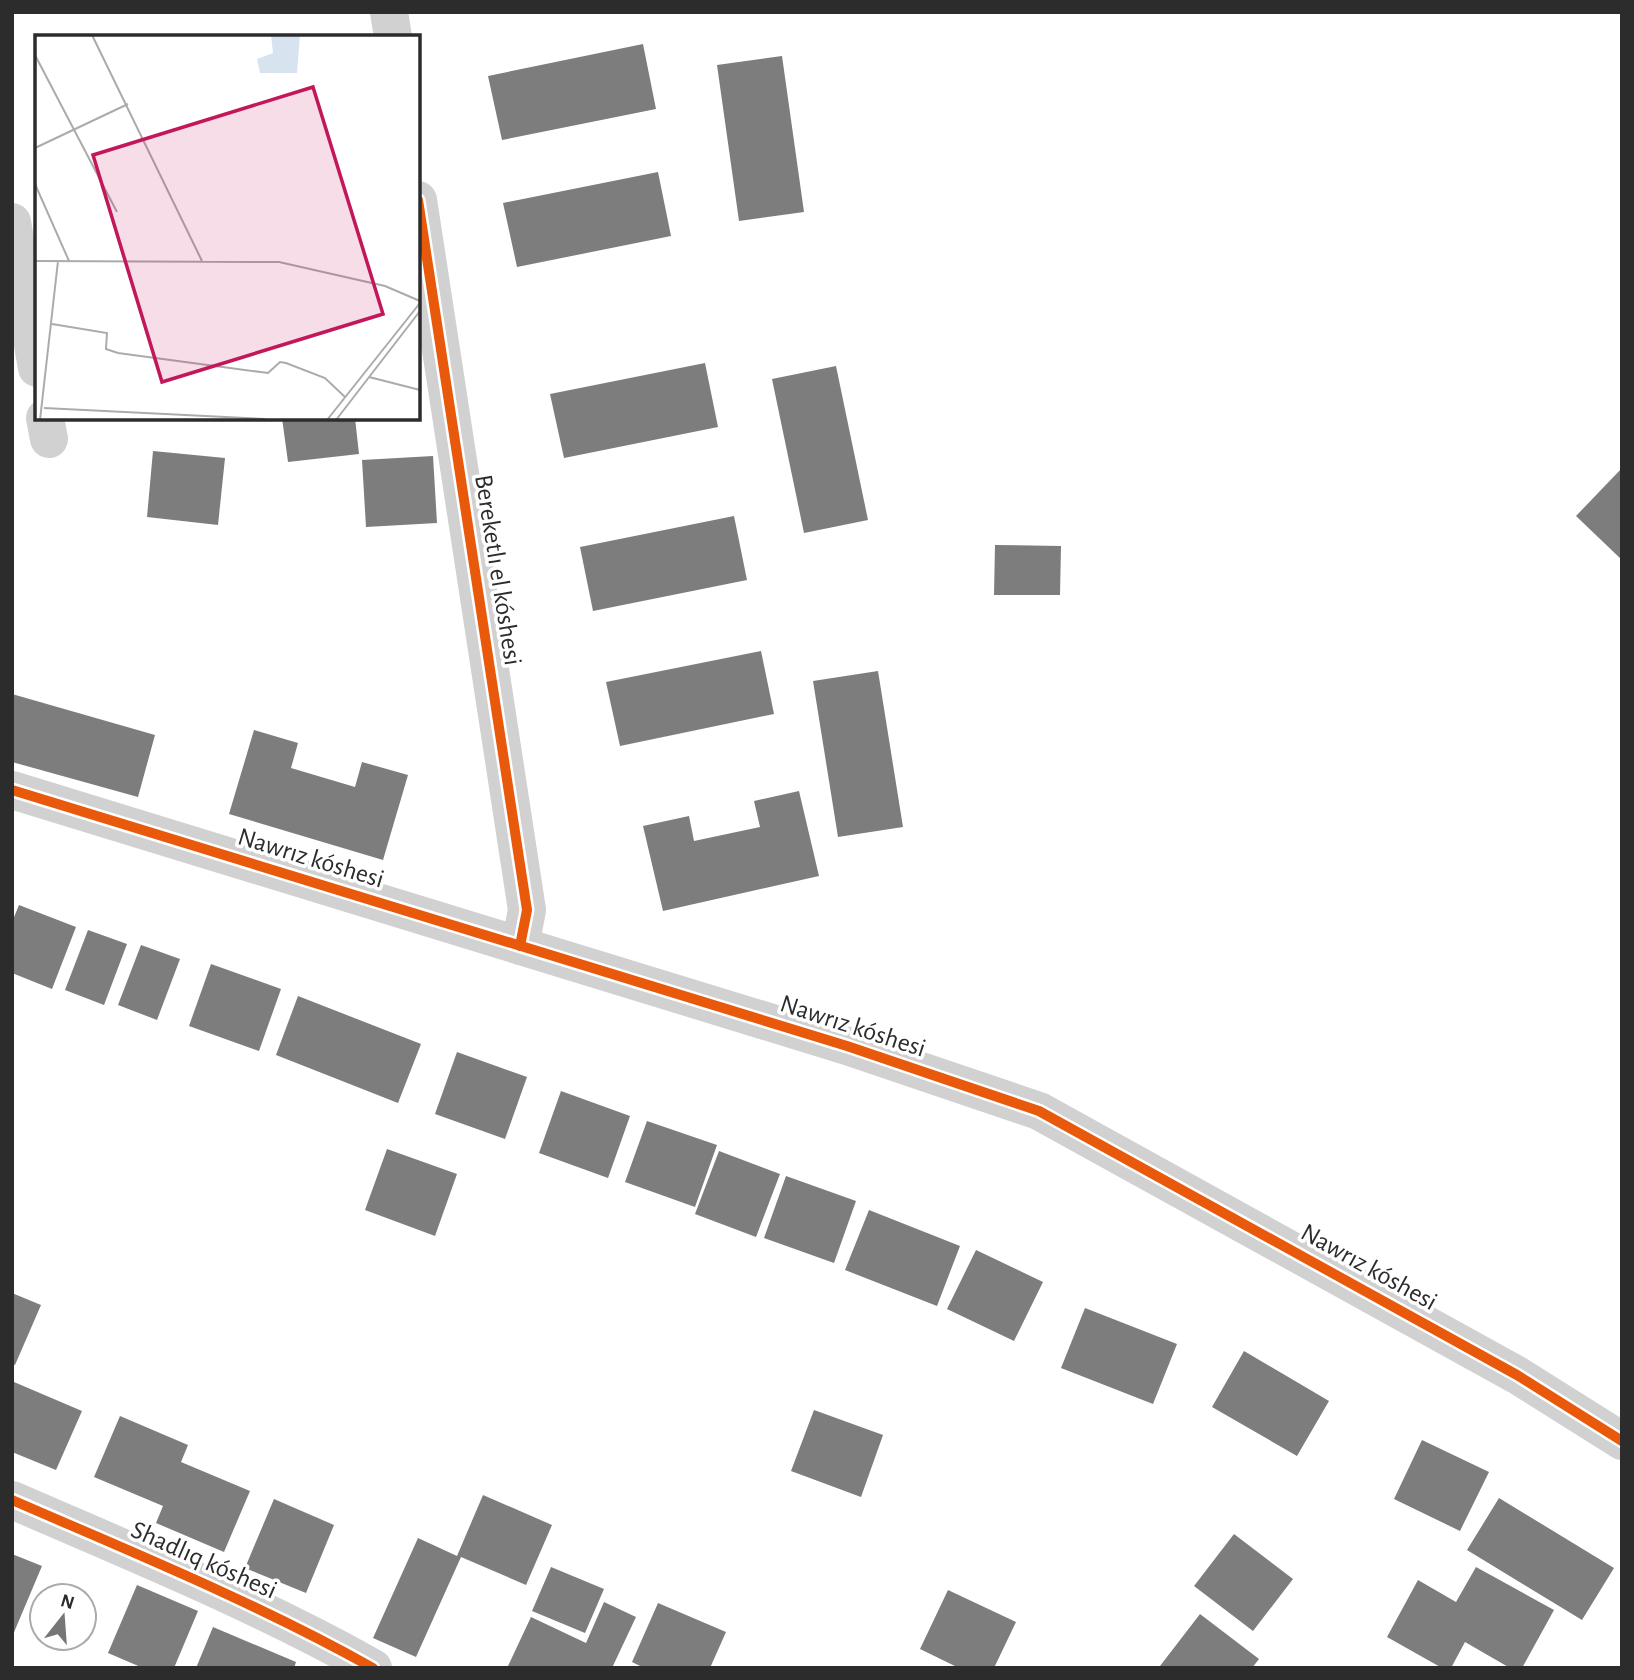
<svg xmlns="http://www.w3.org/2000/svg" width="1634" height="1680" viewBox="0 0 1634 1680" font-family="'Alegreya Sans',sans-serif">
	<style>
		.building { fill: #7d7d7d }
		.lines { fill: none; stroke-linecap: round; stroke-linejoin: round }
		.minor { stroke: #d1d1d1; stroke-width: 38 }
		.cycleway-casing { stroke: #fff; stroke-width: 15 }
		.cycleway { stroke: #e8590c; stroke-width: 10 }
		.labels { text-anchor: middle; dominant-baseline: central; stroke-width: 7; stroke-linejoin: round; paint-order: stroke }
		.street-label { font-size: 26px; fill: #2c2c2c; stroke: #fff }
		.inset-road { fill: none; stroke: #ababab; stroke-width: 2 }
		.view { fill: #c2185b; fill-opacity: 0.15; stroke: #c2185b; stroke-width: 3.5 }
		.inset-edge { fill: none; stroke: #2c2c2c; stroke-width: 3.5 }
	</style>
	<rect width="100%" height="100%" fill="#fff"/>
	<path class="building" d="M643,44L656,109L502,140L488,76Z
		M782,56L804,212L739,221L717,65Z
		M658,172L671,236L517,267L503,203Z
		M705,363L718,427L564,458L550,394Z
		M836,366L868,520L804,533L772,379Z
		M282,418H355L359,454L288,462Z
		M153,451L225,458L218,525L147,517Z
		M433,456L437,523L366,527L362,460Z
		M1622,468V560L1576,516Z
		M734,516L747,580L593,611L580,547Z
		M995,545L1061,546L1060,595H994Z
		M761,651L774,714L620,746L606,682Z
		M878,671L903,827L838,837L813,681Z
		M12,694L155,735L138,797L12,762Z
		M254,730L298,743L291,768L355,787L362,762L408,775L383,860L229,814Z
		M799,791L819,876L663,911L643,826L689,816L694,841L760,827L754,801Z
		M19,905L76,927L52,989L12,973V922Z
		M88,930L127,944L104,1005L65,990Z
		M141,945L180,959L157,1020L118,1005Z
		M211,964L281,989L259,1051L189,1026Z
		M298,996L421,1044L398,1103L276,1055Z
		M457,1052L527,1077L505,1139L435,1114Z
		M561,1091L630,1116L608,1178L539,1153Z
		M647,1121L717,1145L695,1207L625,1182Z
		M387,1149L457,1174L435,1236L365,1210Z
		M719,1151L780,1174L756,1237L695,1214Z
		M786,1176L856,1201L834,1263L764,1238Z
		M869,1210L960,1246L937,1306L845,1270Z
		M976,1250L1043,1282L1014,1341L947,1309Z
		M12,1293L41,1305L15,1365L12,1364Z
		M1085,1308L1177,1344L1153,1404L1061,1368Z
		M1244,1351L1329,1401L1297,1456L1212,1407Z
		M14,1382L82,1411L56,1470L12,1452Z
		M814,1410L883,1435L861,1497L791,1471Z
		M120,1416L188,1445L181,1462L250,1491L224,1552L156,1523L163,1506L94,1477Z
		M1422,1440L1489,1472L1460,1531L1394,1499Z
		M483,1495L552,1525L526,1585L461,1557L416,1657L373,1638L418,1538L457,1556Z
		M1499,1498L1614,1568L1582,1620L1467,1550Z
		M274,1499L334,1525L306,1593L245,1568Z
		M1234,1534L1293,1579L1253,1631L1194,1586Z
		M12,1554L42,1566L12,1637Z
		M551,1567L604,1589L585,1633L532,1611Z
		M1476,1567L1554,1610L1522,1668H1510L1465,1642L1451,1668H1442L1387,1637L1418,1580L1456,1602Z
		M137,1585L198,1611L174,1668H143L108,1653Z
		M948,1590L1016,1622L994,1668H959L920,1649Z
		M604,1602L636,1617L612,1668H507L531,1617L586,1643Z
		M658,1603L726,1632L710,1668H644L632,1662Z
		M1200,1614L1259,1659L1252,1668H1163L1160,1666Z
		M213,1627L296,1662L294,1668H196Z"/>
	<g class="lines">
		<path class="minor" d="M389,12L393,37
			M418,200L527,910L520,946
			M12,222L37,368
			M45,418L49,439
			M12,790L847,1046L1039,1111L1517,1375L1622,1441
			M12,1500C134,1553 257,1603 373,1668"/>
		<defs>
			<path id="cycleway" d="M418,200L527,910L520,946
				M12,790L847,1046L1039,1111L1517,1375L1622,1441
				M12,1500C134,1553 257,1603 373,1668"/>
		</defs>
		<use href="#cycleway" class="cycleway-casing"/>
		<use href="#cycleway" class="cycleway"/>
	</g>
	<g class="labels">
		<g class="street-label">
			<text transform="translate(498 570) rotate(81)">Bereketlı el kóshesi</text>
			<text transform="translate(311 858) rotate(17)">Nawrız kóshesi</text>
			<text transform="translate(853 1026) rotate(18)">Nawrız kóshesi</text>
			<text transform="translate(1369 1267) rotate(29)">Nawrız kóshesi</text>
			<text transform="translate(204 1560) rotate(24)">Shadlıq kóshesi</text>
		</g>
	</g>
	<g transform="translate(35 35)">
		<rect width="385" height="385" fill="#fff"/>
		<path d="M236,0H265L262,38H225L222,24L238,18Z" fill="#d7e4f0"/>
		<path class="inset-road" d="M57,0L167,226M0,20L82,177M0,113L93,69M0,149L34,226M0,226L244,227L350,251L385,266M17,289L72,298L71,314L83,318L233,338L245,327L251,328L290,343L310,362M334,342L385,355M9,373L230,384M5,385L23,226M292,385L385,268M301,385L385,276"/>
		<path class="view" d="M278,52L348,279L127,347L58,120Z"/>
		<rect width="385" height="385" class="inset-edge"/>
	</g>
	<rect width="1634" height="1680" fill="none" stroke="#2c2c2c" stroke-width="28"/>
	<g transform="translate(63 1617) rotate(17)"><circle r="33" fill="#ffffff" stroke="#ababab" stroke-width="2"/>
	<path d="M0-5L12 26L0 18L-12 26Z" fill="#767676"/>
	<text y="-10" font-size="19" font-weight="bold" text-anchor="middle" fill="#2c2c2c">N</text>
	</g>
</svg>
